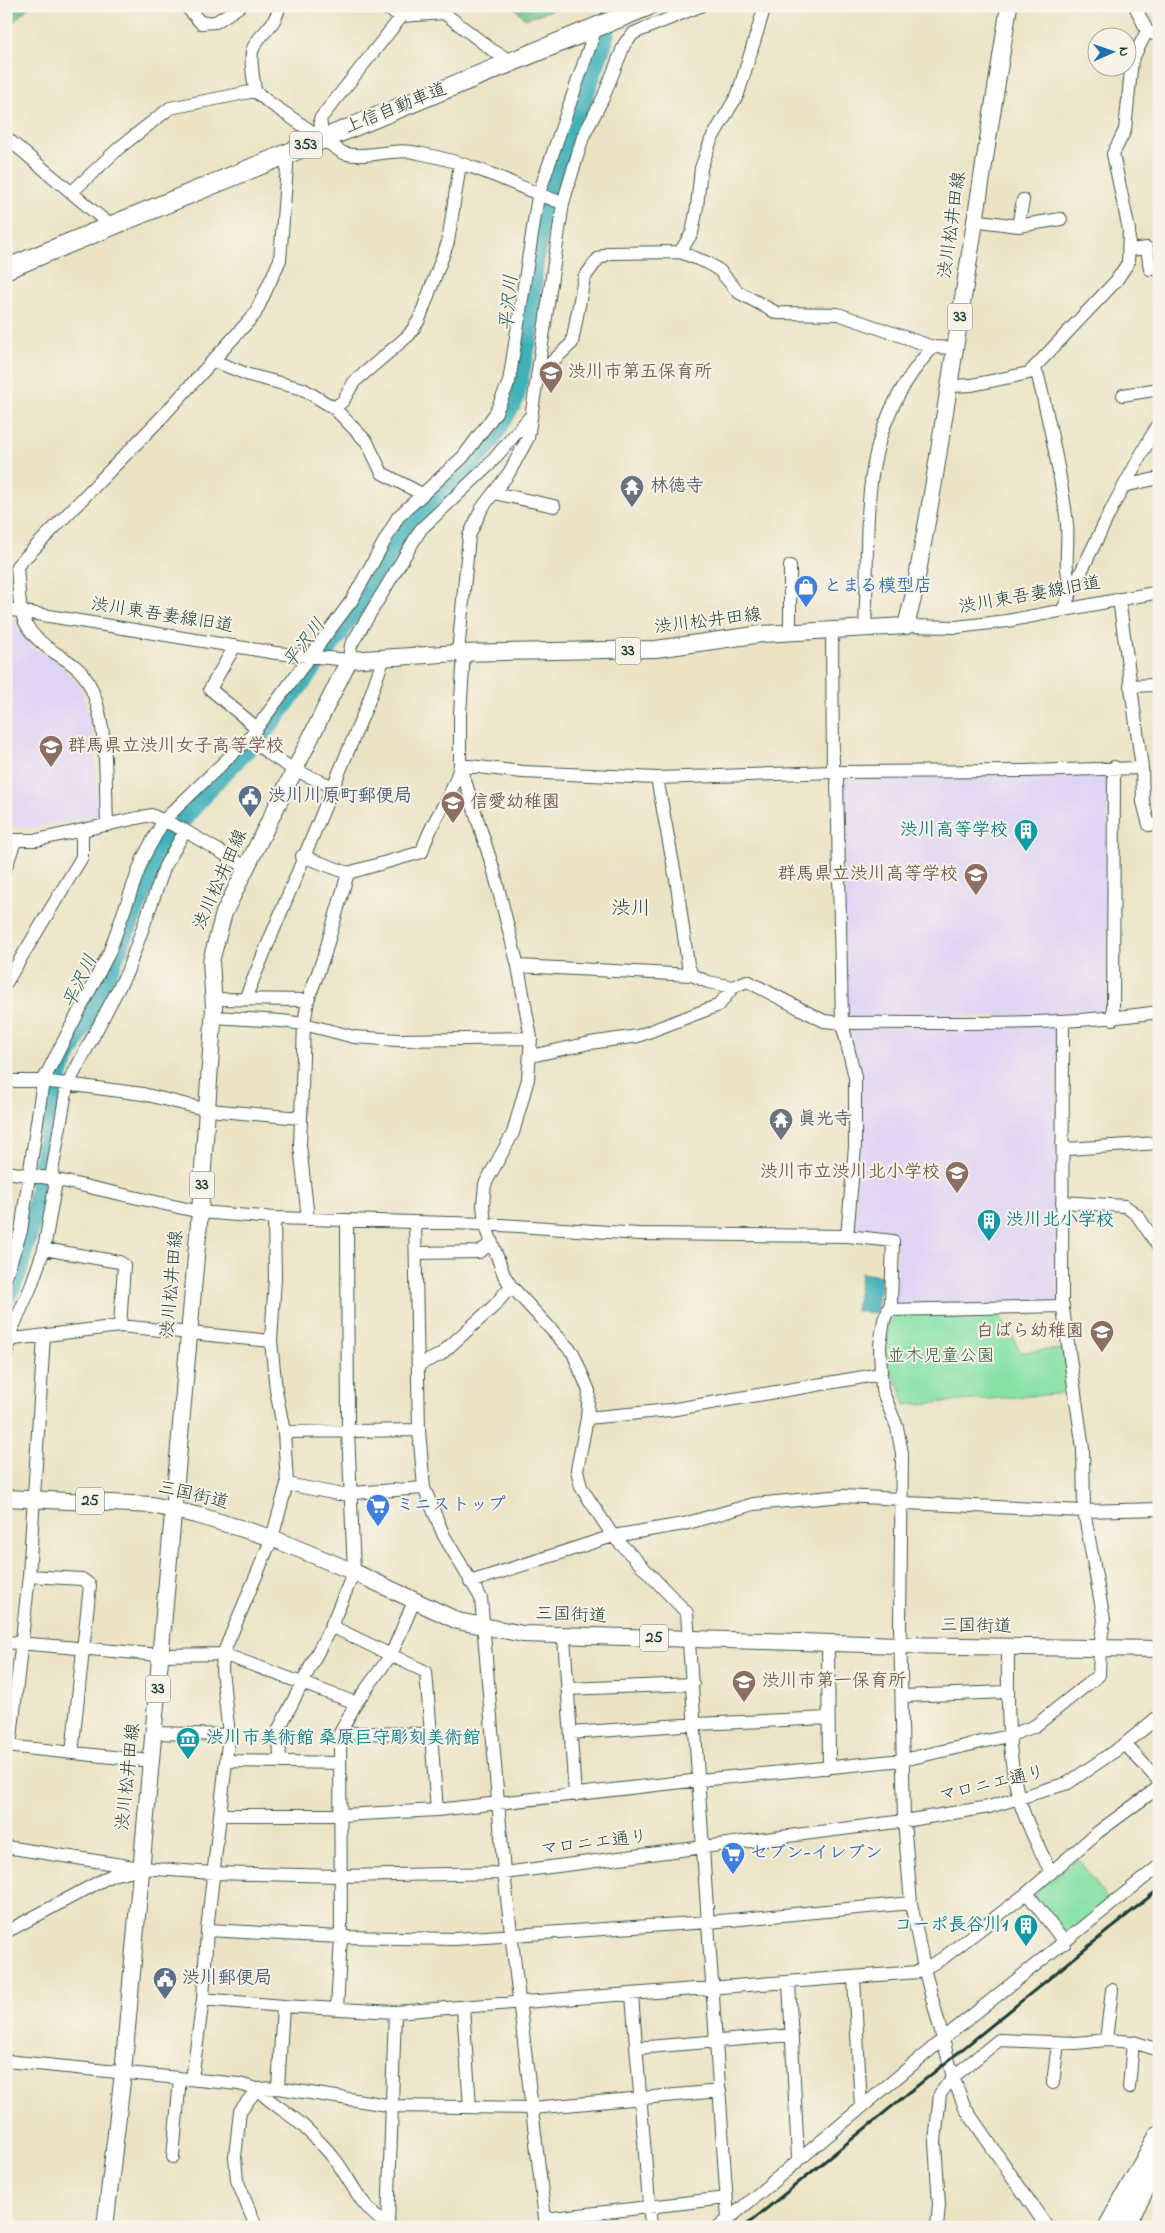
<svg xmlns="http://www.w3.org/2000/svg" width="1165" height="2233" viewBox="0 0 1165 2233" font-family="'Indie Flower','Klee One',sans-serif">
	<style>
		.built { fill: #e0d4f4 }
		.green { fill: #87e1a7; stroke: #538f6e }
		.forest { fill: #6dbf8c; stroke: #467e60 }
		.water { fill: #40b0b9; stroke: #307676 }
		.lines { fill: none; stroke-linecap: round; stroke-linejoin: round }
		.river { stroke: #40b0b9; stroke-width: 18 }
		.minor-casing { stroke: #3e564a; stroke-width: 14 }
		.major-casing { stroke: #3e564a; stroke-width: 18 }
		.highway-casing { stroke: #3e564a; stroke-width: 21 }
		.minor { stroke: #fff; stroke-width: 12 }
		.major { stroke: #fff; stroke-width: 16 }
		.highway { stroke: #fff; stroke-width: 19 }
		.rail { stroke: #1f3d34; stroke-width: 3 }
		.labels { text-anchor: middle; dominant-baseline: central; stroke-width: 4; stroke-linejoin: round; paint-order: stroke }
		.shield { fill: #f7f3e8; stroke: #60746a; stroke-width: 1 }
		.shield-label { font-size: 16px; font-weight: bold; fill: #1f3d34 }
		.street-label { font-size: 18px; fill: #1f3d34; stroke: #f7f3e8 }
		.education-label { font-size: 18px; font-weight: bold; fill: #785e54; stroke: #f7f3e8; text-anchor: start }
		.worship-label { font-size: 18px; font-weight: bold; fill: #5b616d; stroke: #f7f3e8; text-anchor: start }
		.shop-label { font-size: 18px; font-weight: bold; fill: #366cbe; stroke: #f7f3e8; text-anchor: start }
		.service-label { font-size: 18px; font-weight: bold; fill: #4e5e75; stroke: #f7f3e8; text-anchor: start }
		.culture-label { font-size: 18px; font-weight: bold; fill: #0d838f; stroke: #f7f3e8; text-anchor: end }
		.park-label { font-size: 18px; fill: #345e4b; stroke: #f7f3e8 }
		.water-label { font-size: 19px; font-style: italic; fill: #275a55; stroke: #f7f3e8 }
		.quarter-label { font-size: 20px; fill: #1f3d34; stroke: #f7f3e8 }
	</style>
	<rect width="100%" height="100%" fill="#f7f3e8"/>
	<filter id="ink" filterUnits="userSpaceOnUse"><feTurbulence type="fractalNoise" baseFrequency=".02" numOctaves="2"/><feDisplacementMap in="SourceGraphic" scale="10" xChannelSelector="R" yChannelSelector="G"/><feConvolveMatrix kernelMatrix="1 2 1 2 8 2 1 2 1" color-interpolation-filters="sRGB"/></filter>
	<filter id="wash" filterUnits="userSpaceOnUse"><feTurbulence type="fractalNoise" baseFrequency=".0096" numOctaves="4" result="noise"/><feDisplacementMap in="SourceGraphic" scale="20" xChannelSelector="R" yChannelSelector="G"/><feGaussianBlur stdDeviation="1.12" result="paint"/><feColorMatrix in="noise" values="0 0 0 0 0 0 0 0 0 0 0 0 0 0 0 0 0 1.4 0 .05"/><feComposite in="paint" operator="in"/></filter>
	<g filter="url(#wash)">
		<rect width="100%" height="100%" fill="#ece3c4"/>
		<path class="built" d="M6,618L14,619L32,648L56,660L80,685L91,722L100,815L31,828L6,827Z
			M1108,775V1016L846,1018L841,776Z
			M1057,1024L1059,1304L894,1308L897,1248L854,1232L859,1156L850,1033L852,1028Z"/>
		<path class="green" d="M998,1312L1021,1352L1063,1349L1070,1393L905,1405L901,1389L884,1360L888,1325L893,1313Z
			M1078,1859L1110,1902L1067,1937L1035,1898V1892Z"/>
		<path class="forest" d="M6,6H30L6,30Z
			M513,6H564L525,19Z"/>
		<path class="water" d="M861,1273L881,1276L876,1313L856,1311Z"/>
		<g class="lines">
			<path class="river" d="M6,1300L17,1276L32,1224L54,1095L62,1067L94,1007L166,840L213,784L264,732L338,636L411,522L456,482L488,446L515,400L530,332L535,259L544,208L603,45L612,6"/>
		</g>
	</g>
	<g filter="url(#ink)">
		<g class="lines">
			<defs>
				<path id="minor" d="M186,6L201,23L216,22L240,6
					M279,6C277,27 255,36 252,52C250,64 254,79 255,91L267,101L343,153C367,160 392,147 418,153C438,157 459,162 477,169C507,179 533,194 563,203
					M381,6L402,16L444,13L492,50L511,61
					M1135,6L1147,31L1159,36
					M8,139L111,226
					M323,139L320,119L402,16
					M72,192L119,148L170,108L255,91
					M1023,200L1018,226L1061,219
					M973,220L1018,226
					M1130,250L1147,248L1150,269H1159
					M680,252L692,233L697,207L701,168L711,140L738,94L765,6
					M214,361L249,375L303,389L334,408L343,401L354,382L409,335L419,320L448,242L460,164
					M1034,368L1038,376C1050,425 1061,474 1067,524C1069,548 1063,566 1071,589
					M537,376L572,343L584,278L598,259L609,253L680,252L708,263L720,271L738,292L777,313L838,314L933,347L955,348
					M949,386L972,385L1029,373L1116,281L1128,263L1129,230L1113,154L1125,130L1132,60L1147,31
					M1123,395L1159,389
					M334,408L367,442L382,473L422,494
					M1124,486L1159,478
					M494,493L554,506
					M790,566V632
					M1119,599L1142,768L1143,802L1149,825L1159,824
					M6,609L276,653L349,660L351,645L421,529L488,466L529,418
					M1063,609L1113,506L1159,422
					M906,626L957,627L1007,621L1159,592
					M865,628C871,520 853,435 933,347
					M832,630L833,772L837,777L842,1023L855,1077V1147L847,1236
					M235,646L210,689L257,728
					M458,653L469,536L482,508L509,473L528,438L563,203L583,137L603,98L625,43L634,33L700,6
					M464,653L460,714V765L493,868L518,966L531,1038L528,1079L513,1133L485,1184L483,1205L485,1224L504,1275L511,1286L573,1353L589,1391L587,1418L577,1470L581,1487L613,1536L687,1613L728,2219
					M1130,686L1154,685L1159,687
					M250,737C274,761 301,774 332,786
					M657,778L677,885L688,965L692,975L708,982L733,987
					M107,825C105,782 109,720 88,682C81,669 70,662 57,654C16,628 21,611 17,566L162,417L255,314L280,260L288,153
					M6,840H37L151,815L182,829L246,867
					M302,856L348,873L422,852C430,821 454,796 460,765L523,772L657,778L833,772L1023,771L1142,768
					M6,867L15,841
					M518,966L692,975
					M6,983L82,857V830
					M213,999L308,1000
					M245,999L368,703L384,657
					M213,1017L281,1021L304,1024L354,1037L398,1040L531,1038
					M1113,1019L1114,767
					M531,1056L590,1043L638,1036L719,1005L733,987L747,981L824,1021L842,1023C947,1022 1054,1027 1159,1012
					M6,1081H43L143,1094L208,1110L301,1118L304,1024L308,1000L324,956L348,873
					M301,1118L300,1145L308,1219
					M1062,1144L1067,1149L1159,1143
					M6,1172L49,1178L200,1212L274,1218L485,1224L639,1234L847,1236L893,1241L891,1303L884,1320L880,1345L881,1374L882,1390L897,1427L902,1453L900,1624L904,1821L911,1903L924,1968L953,2077L965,2108L1047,2227
					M1062,1202L1125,1206L1137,1215L1159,1247
					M415,1222L419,1430L424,1488L444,1536L481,1598L504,1873L546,2227
					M44,1249L119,1262L124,1265L120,1326
					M416,1253L479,1252L492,1243
					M6,1276L21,1231L43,1081L109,953L143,858L164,820L250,737L352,600L398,517L463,457L495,414L509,382L538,196L596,28
					M888,1310L1063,1306
					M6,1340L120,1326L271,1341
					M6,1355L12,1329L30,1289L44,1249L55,1187L52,1172L67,1086L127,972L165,866L185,831
					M418,1365L440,1355L494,1306L511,1286
					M587,1418L670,1410L881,1374
					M284,1432L419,1430
					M287,1484L338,1494L424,1488
					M29,1576L82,1579L90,1585L72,1753
					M470,1582L613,1536L684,1524L754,1504L843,1496L901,1499L906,1503L1084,1511L1159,1509
					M331,1626L426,1672L437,1810
					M564,1637L575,1795
					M6,1642L161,1655L223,1654L272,1538L287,1484L284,1432L276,1390L271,1341L275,1278L274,1218
					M828,1644L829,1768
					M1008,1647C1008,1698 1006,1749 1019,1799C1026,1824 1040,1849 1051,1873
					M567,1689L693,1684
					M902,1696L1008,1692
					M154,1733L229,1735
					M340,1733L431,1734
					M571,1733L696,1724L828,1718
					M1125,1744L1159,1781
					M6,1746L151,1761
					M10,1747L29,1576L44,1336
					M227,1761L340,1763
					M280,1762L279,1729L331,1626L354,1572L348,1431L347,1220
					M221,1815H342L437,1810L700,1780L903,1760L1008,1736L1035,1726L1099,1675L1100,1647L1104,1620L1084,1511L1083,1449L1062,1302L1063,1021
					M6,1847L141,1868L214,1873L340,1876L504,1873L904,1821L989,1807L1068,1783L1125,1744L1159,1716
					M1027,1893L1065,1943
					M207,1930L341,1937L455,1939L709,1922L911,1903
					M6,1932L112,1875L134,1870
					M854,1978L861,2107
					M789,1983L798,2158
					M632,1996L651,2227
					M203,1999L283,2006
					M463,2008L470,2107
					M337,2009L341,1937L340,1733L356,1703L391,1655L415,1599
					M1106,2040L1112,1990
					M636,2048L792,2035
					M6,2061L239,2084L257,2089L278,2088L394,2106L532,2108L720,2091
					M192,2079L203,1999L207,1930L229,1735L222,1670L223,1654L356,1703
					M1053,2083L1058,2043
					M278,2088L283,2006L395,2012L918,1972L943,1958L1027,1893L1098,1832L1159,1787
					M1129,2088L1133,2042
					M173,2157L180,2078
					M545,2219L726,2198
					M388,2225L395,2012
					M256,2227L237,2180L235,2157L240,2111L257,2089C270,2103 288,2112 302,2125C314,2136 327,2149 337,2162C355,2188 362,2209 391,2227
					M719,2227L949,2034L1159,1866
					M937,2227L939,2205L935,2142L940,2094L953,2077L999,2040L1076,2043L1106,2040L1133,2042L1159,2050"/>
				<path id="major" d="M6,1498L152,1505L200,1516L272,1538L354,1572L458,1621L523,1634L901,1645L1159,1649
					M105,2227L123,2073L200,1212L214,1007L211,961L224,913L349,660L458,653L656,649L762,634L906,626L914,594L933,488L1009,6"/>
				<path id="highway" d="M6,269L648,6
					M1108,2227L1159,2135
					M1124,2227L1159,2163"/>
			</defs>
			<use href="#minor" class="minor-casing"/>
			<use href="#major" class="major-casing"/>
			<use href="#highway" class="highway-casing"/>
			<use href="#minor" class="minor"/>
			<use href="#major" class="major"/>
			<use href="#highway" class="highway"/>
			<path class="rail" d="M744,2227L1159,1889"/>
		</g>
	</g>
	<defs>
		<symbol id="school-pin" viewBox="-11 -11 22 30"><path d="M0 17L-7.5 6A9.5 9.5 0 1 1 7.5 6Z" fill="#8d6e63" stroke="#f7f3e8"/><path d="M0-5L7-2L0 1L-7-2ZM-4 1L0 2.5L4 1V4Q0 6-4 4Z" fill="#fff"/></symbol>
		<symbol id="temple-pin" viewBox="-11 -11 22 30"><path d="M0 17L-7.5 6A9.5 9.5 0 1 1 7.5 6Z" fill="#6b7280" stroke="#f7f3e8"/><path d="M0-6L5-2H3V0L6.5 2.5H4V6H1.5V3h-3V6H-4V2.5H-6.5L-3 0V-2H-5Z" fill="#fff"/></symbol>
		<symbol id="shop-pin" viewBox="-11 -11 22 30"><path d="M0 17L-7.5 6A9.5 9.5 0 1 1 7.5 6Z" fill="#3f7fe0" stroke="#f7f3e8"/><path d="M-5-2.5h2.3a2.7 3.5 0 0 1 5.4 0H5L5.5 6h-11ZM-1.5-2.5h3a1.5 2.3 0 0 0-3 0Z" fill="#fff"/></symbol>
		<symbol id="civic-pin" viewBox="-11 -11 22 30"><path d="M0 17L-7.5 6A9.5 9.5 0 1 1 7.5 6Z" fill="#5c6f8a" stroke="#f7f3e8"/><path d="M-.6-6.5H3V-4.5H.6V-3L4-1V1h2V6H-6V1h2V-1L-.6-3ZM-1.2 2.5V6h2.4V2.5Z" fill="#fff"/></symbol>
		<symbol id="building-pin" viewBox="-11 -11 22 30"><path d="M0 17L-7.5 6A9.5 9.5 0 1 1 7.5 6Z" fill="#0f9aa8" stroke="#f7f3e8"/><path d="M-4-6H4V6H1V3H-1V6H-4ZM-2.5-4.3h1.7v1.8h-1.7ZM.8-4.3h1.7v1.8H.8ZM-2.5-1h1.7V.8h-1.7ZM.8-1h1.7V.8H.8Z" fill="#fff"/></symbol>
		<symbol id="supermarket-pin" viewBox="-11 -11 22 30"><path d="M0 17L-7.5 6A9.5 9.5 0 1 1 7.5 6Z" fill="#3f7fe0" stroke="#f7f3e8"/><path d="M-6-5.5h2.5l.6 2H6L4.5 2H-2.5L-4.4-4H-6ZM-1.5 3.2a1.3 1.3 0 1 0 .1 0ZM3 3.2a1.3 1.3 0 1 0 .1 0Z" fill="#fff"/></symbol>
		<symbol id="museum-pin" viewBox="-11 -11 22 30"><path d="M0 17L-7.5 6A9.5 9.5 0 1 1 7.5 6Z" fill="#0f9aa8" stroke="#f7f3e8"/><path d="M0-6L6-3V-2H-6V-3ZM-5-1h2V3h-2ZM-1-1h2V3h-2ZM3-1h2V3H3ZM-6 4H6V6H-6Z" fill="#fff"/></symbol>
	</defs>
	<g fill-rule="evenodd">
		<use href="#school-pin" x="537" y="359" width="28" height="38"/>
		<use href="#temple-pin" x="618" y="473" width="28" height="38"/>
		<use href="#shop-pin" x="792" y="573" width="28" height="38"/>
		<use href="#school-pin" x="37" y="733" width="28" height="38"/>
		<use href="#civic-pin" x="236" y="783" width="28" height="38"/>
		<use href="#school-pin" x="439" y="789" width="28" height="38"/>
		<use href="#building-pin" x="1012" y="817" width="28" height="38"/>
		<use href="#school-pin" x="962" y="861" width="28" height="38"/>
		<use href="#temple-pin" x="767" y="1106" width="28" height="38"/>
		<use href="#school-pin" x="943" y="1159" width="28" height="38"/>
		<use href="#building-pin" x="975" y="1207" width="28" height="38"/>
		<use href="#school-pin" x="1088" y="1318" width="28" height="38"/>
		<use href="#supermarket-pin" x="364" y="1492" width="28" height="38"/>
		<use href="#school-pin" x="730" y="1668" width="28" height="38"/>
		<use href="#museum-pin" x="174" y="1725" width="28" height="38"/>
		<use href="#supermarket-pin" x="719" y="1840" width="28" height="38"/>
		<use href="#building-pin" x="1012" y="1912" width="28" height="38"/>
		<use href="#civic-pin" x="151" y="1965" width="28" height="38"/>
	</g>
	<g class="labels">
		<g class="shield">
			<rect x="290" y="131.5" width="32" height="27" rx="4"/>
			<rect x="947.5" y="303.5" width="25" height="27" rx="4"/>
			<rect x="615.5" y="637.5" width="25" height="27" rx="4"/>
			<rect x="189.5" y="1171.5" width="25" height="27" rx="4"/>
			<rect x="76" y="1487.5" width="28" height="27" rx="4"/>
			<rect x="640" y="1624.5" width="28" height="27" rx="4"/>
			<rect x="145.5" y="1675.5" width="25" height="27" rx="4"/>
		</g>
		<g class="shield-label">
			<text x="306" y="145">353</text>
			<text x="960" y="317">33</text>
			<text x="628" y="651">33</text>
			<text x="202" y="1185">33</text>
			<text x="90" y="1501">25</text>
			<text x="654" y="1638">25</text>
			<text x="158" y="1689">33</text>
		</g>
		<g class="street-label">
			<text transform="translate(396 109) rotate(-22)">上信自動車道</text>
			<text transform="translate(953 225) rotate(-82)">渋川松井田線</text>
			<text transform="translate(1030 596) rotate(-10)">渋川東吾妻線旧道</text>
			<text transform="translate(162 616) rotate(9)">渋川東吾妻線旧道</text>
			<text transform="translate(708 622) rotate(-7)">渋川松井田線</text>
			<text transform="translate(221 880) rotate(-66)">渋川松井田線</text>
			<text transform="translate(173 1284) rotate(-85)">渋川松井田線</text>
			<text transform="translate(193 1496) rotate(13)">三国街道</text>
			<text transform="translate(571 1616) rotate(2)">三国街道</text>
			<text transform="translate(976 1627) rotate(1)">三国街道</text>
			<text transform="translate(129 1777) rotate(-84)">渋川松井田線</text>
			<text transform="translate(992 1785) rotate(-13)">マロニエ通り</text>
			<text transform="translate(594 1844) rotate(-7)">マロニエ通り</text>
		</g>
		<g class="education-label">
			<text x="568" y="373">渋川市第五保育所</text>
			<text x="68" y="747">群馬県立渋川女子高等学校</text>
			<text x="470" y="803">信愛幼稚園</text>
			<text x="958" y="875" text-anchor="end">群馬県立渋川高等学校</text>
			<text x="940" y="1173" text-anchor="end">渋川市立渋川北小学校</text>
			<text x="1084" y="1332" text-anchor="end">白ばら幼稚園</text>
			<text x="762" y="1682">渋川市第一保育所</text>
		</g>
		<g class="worship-label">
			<text x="650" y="487">林徳寺</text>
			<text x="798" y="1120">眞光寺</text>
		</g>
		<g class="shop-label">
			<text x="824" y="587">とまる模型店</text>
			<text x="396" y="1506">ミニストップ</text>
			<text x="750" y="1854">セブン-イレブン</text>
		</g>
		<g class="service-label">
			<text x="268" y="797">渋川川原町郵便局</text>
			<text x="182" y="1979">渋川郵便局</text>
		</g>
		<g class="culture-label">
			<text x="1008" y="831">渋川高等学校</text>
			<text x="1006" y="1221" text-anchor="start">渋川北小学校</text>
			<text x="206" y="1739" text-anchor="start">渋川市美術館 桑原巨守彫刻美術館</text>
			<text x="1008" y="1926">コーポ長谷川1</text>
		</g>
		<g class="park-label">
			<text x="941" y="1357">並木児童公園</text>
		</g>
		<g class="water-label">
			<text transform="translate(510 303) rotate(-85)">平沢川</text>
			<text transform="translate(305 644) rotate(-53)">平沢川</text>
			<text transform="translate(81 982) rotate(-65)">平沢川</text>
		</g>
		<g class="quarter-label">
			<text x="631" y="909">渋川</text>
		</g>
	</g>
	<rect width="1165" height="2233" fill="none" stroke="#f7f3e8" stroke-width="25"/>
	<g transform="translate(1112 52) rotate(88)"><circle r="24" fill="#f7f3e8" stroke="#a1aaa0"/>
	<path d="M0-4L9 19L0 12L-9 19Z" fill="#1f6fb2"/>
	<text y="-8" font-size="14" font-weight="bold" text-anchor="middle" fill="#1f3d34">N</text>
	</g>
</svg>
